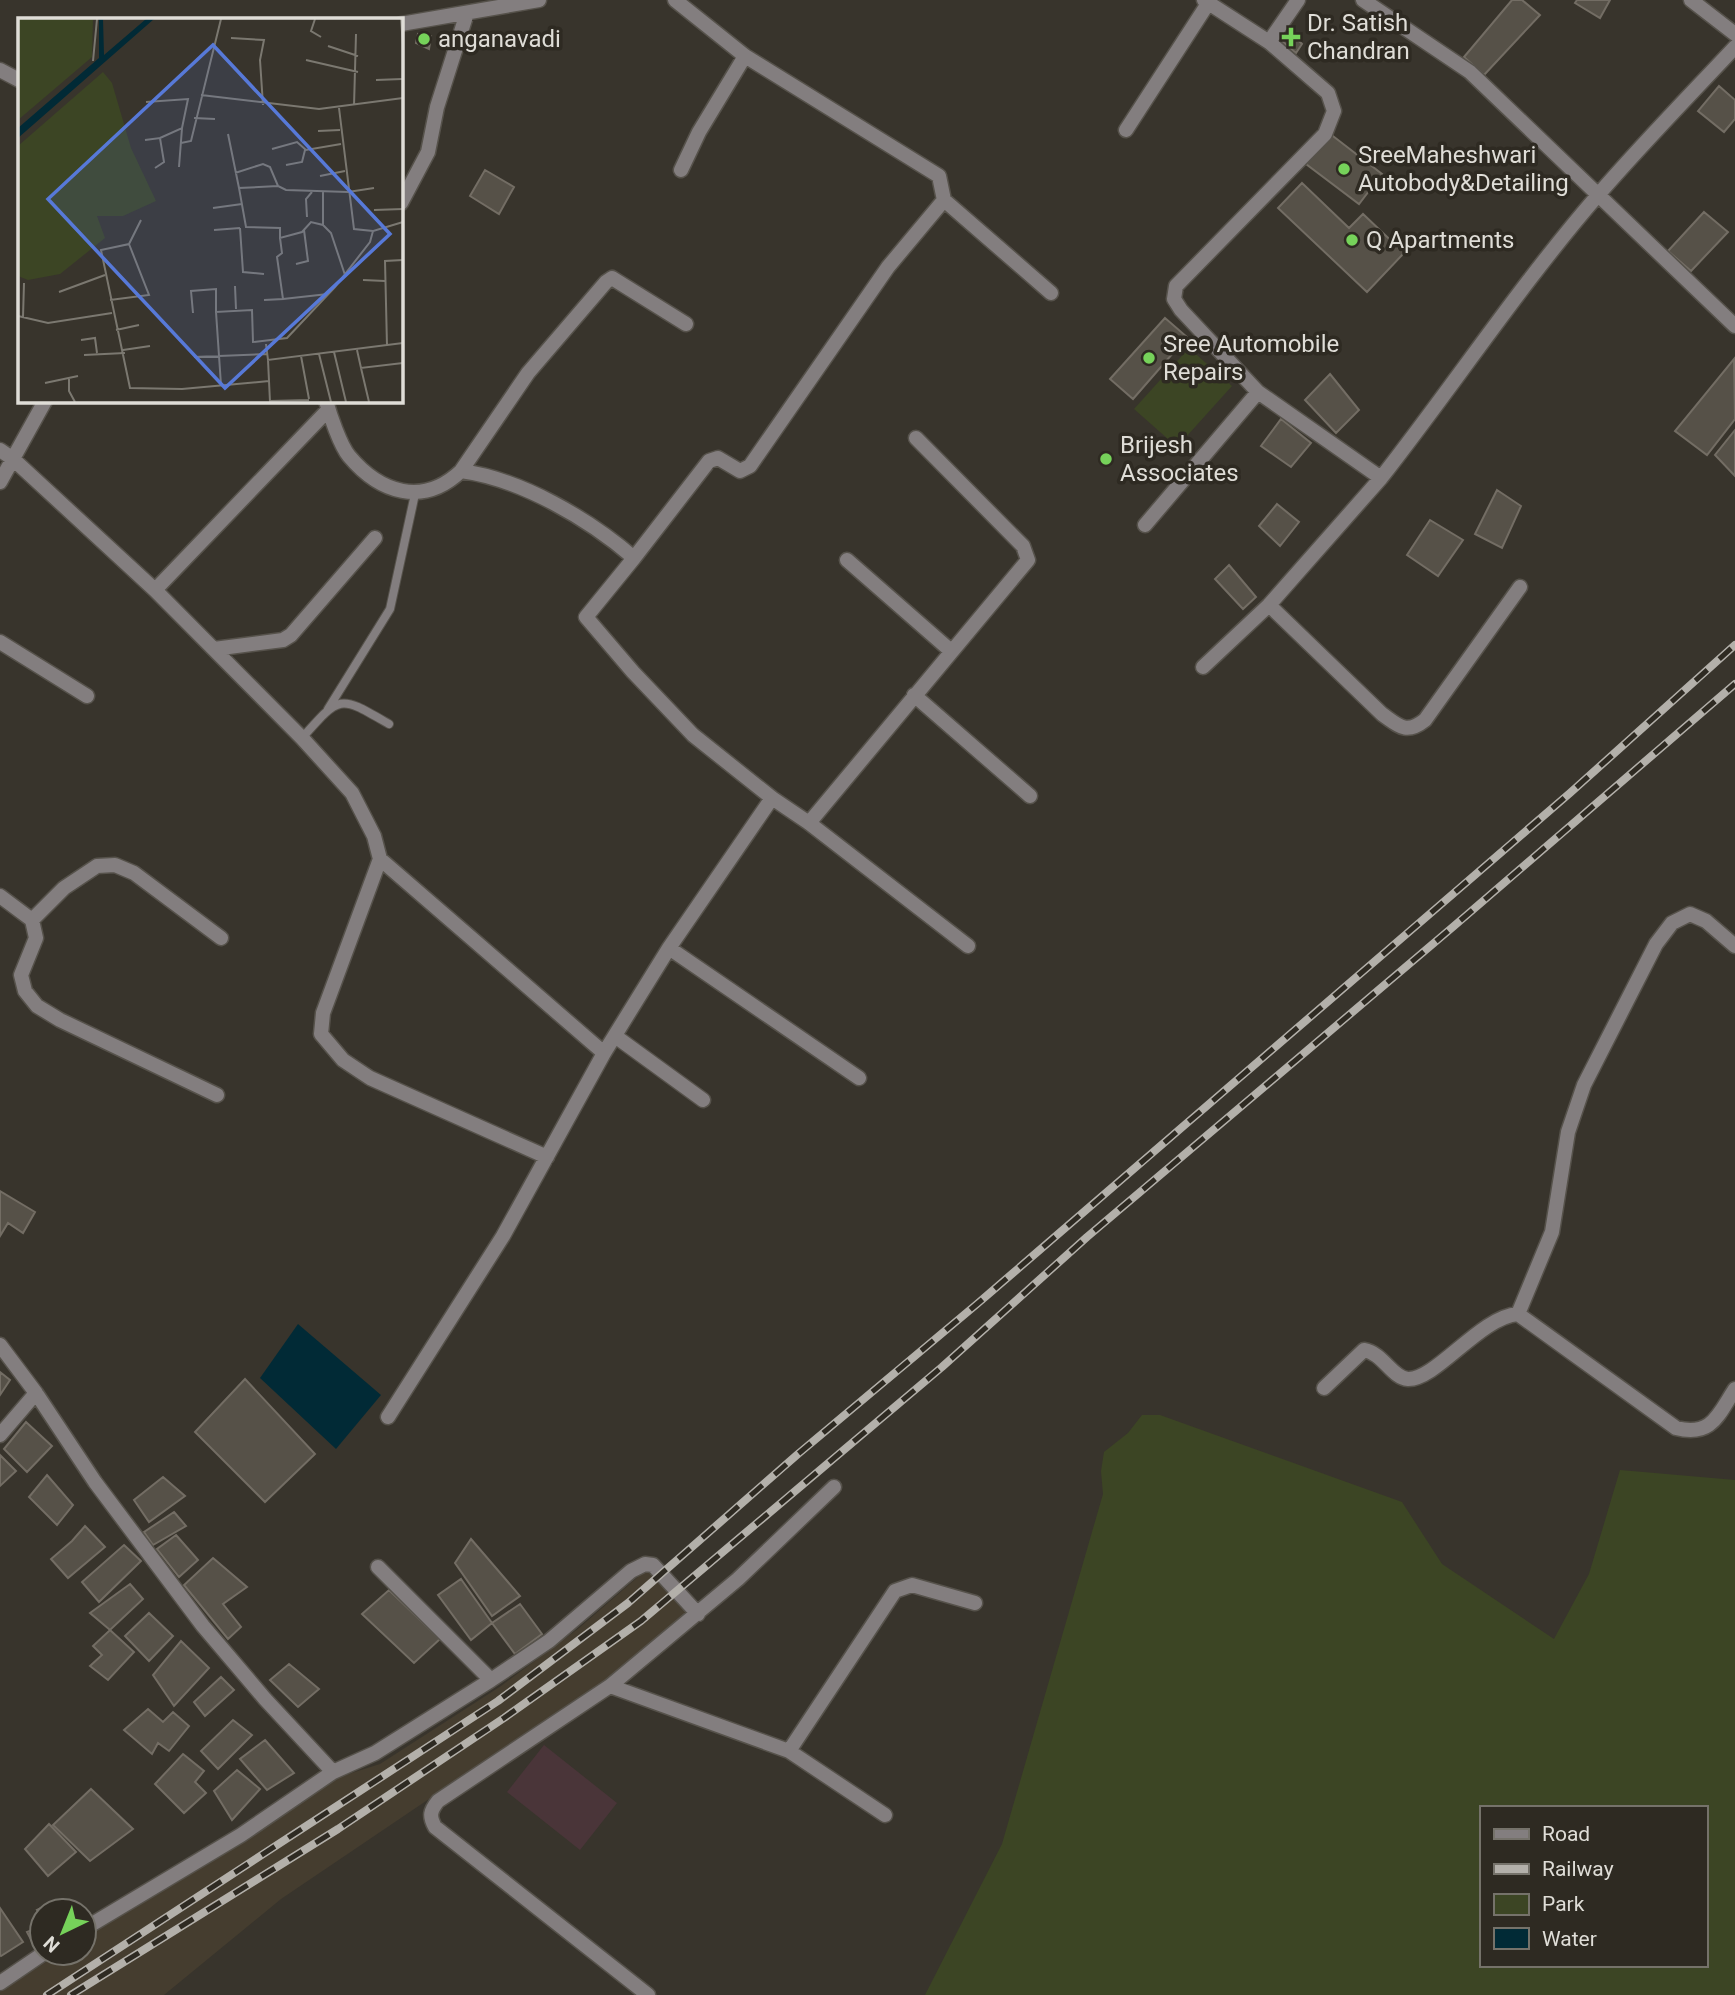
<svg xmlns="http://www.w3.org/2000/svg" width="1735" height="1995" viewBox="0 0 1735 1995" font-family="Roboto,sans-serif">
	<style>
		.built { fill: #453d2f }
		.industrial { fill: #4a3539 }
		.green { fill: #3c4524; fill-rule: evenodd }
		.water { fill: #012a36 }
		.building { fill: #565148; stroke: #736d64; stroke-width: 2 }
		.lines { fill: none; stroke-linecap: round; stroke-linejoin: round }
		.service-casing { stroke: #56524b; stroke-width: 10 }
		.minor-casing { stroke: #56524b; stroke-width: 17 }
		.service { stroke: #837e7f; stroke-width: 8 }
		.minor { stroke: #837e7f; stroke-width: 14 }
		.rail-casing { stroke: #b3b0aa; stroke-width: 8 }
		.rail { stroke: #2e2a22; stroke-width: 5; stroke-dasharray: 16; stroke-linecap: butt }
		.poi-dot { fill: #76d25a; stroke: #2e2a22; stroke-width: 2.5 }
		.labels { text-anchor: middle; dominant-baseline: central; stroke-width: 7; stroke-linejoin: round; paint-order: stroke }
		.poi-label { font-size: 24px; fill: #dfddd7; stroke: #2e2a22; text-anchor: start }
		.inset-road { fill: none; stroke: #7b7870; stroke-width: 2 }
		.view { fill: #5779d8; fill-opacity: 0.15; stroke: #5779d8; stroke-width: 3.5 }
		.inset-edge { fill: none; stroke: #dfddd7; stroke-width: 3.5 }
	</style>
	<rect width="100%" height="100%" fill="#38342c"/>
	<path class="built" d="M647,1569L689,1612L614,1674L281,1899L164,1995H0V1992L60,1953H84V1937L339,1777L380,1764L501,1686L579,1628Z"/>
	<path class="industrial" d="M544,1745L617,1803L580,1850L507,1792Z"/>
	<path class="green" d="M1189,348L1232,386L1177,447L1134,409Z
		M1142,1415H1160L1402,1502L1442,1564L1554,1639L1589,1574L1620,1470L1735,1480V1995H925L1002,1844L1103,1494L1101,1471L1104,1452L1128,1433ZM1481,1808H1705V1965H1481Z"/>
	<path class="water" d="M298,1324L381,1395L336,1449L260,1378Z"/>
	<path class="building" d="M1512,0H1522L1540,15L1484,75L1464,57Z
		M1577,0H1610L1600,18L1575,3Z
		M1289,31L1302,44L1296,53L1283,42Z
		M418,34L431,36L429,49L416,43Z
		M1719,86L1735,100V119L1724,132L1698,111Z
		M1329,133L1382,174L1359,204L1306,164Z
		M485,170L514,187L499,214L470,196Z
		M1302,183L1349,228L1363,214L1404,253L1367,292L1278,208Z
		M1704,212L1728,232L1691,271L1668,251Z
		M1165,318L1187,337L1133,399L1110,379Z
		M1734,359L1735,419L1707,455L1675,431Z
		M1330,374L1359,410L1336,433L1305,400Z
		M1281,419L1311,443L1291,467L1261,446Z
		M1735,430V476L1715,455Z
		M1497,490L1521,506L1502,548L1475,534Z
		M1277,504L1299,522L1280,546L1259,526Z
		M1430,520L1463,540L1438,576L1407,555Z
		M1229,565L1256,597L1243,609L1215,579Z
		M0,1191L35,1212L23,1233L8,1223L0,1236Z
		M0,1372L10,1380L0,1395Z
		M245,1379L315,1454L265,1502L195,1432Z
		M26,1422L52,1446L27,1472L4,1449Z
		M0,1455L16,1471L0,1486Z
		M47,1475L73,1505L57,1525L29,1497Z
		M163,1477L185,1496L149,1522L134,1500Z
		M174,1512L186,1526L153,1545L144,1532Z
		M85,1526L105,1547L68,1578L51,1559L72,1541Z
		M176,1535L198,1560L179,1577L157,1549Z
		M471,1539L520,1596L492,1616L455,1563Z
		M124,1545L141,1561L99,1602L82,1582Z
		M213,1558L247,1587L223,1604L241,1627L228,1639L184,1585Z
		M461,1579L492,1623L471,1640L438,1595Z
		M130,1584L143,1599L110,1630L90,1613Z
		M389,1590L440,1639L414,1663L362,1614Z
		M520,1604L542,1634L515,1654L492,1623Z
		M149,1613L173,1636L149,1661L125,1636Z
		M110,1630L134,1652L108,1680L90,1666L102,1655L93,1646Z
		M181,1641L209,1668L174,1706L153,1675Z
		M289,1664L319,1689L298,1707L270,1680Z
		M221,1677L234,1690L205,1716L194,1702Z
		M148,1709L163,1722L173,1712L189,1726L169,1751L158,1743L152,1754L124,1730Z
		M233,1720L252,1735L218,1769L201,1751Z
		M265,1740L294,1773L267,1790L240,1759Z
		M183,1754L204,1771L195,1782L206,1793L184,1813L155,1784Z
		M237,1770L260,1789L232,1820L214,1791Z
		M91,1789L133,1829L90,1861L53,1825Z
		M49,1824L76,1852L48,1876L25,1849Z
		M54,1902L65,1911H42V1917L37,1910Z
		M0,1908L23,1942L1,1956L0,1955Z
		M42,1926V1943L35,1947L27,1932Z"/>
	<g class="lines">
		<defs>
			<path id="service" d="M328,709L390,609L415,494
				M302,738C341,694 339,695 389,724"/>
			<path id="minor" d="M675,0L745,56L939,176L944,200
				M1204,0L1269,42L1328,93L1334,111L1325,134L1176,286L1174,299L1181,310L1258,392L1381,478L1269,605L1382,714C1399,726 1406,735 1425,720L1520,587
				M1363,0L1470,72L1735,326
				M1691,0L1735,34
				M401,24L539,0
				M1269,42L1298,0
				M0,70L19,80
				M1126,130L1209,2
				M681,170L699,132L745,56
				M401,203L428,152L437,107L467,13
				M326,401C330,415 340,445 349,456C380,493 423,507 461,471C521,479 589,519 634,558L586,617L633,672L693,735L772,798L669,948L604,1053L380,859
				M0,450L13,459L155,590L302,738L352,793L374,836L380,859L323,1013L321,1034L343,1060L370,1078L547,1157
				M461,471L528,373L606,282L612,278L686,324
				M1381,478C1454,385 1520,285 1598,195C1642,144 1689,96 1735,47
				M0,482L45,401
				M1145,525L1258,392
				M634,558L709,461L718,458L740,471L750,466L888,267L944,200L1051,293
				M847,560L951,651
				M155,590L328,410
				M0,642L87,696
				M214,649L283,640L291,635L375,538
				M1203,667L1269,605
				M914,695L1030,796
				M772,798L809,823L968,946
				M809,823L1028,560L1023,546L916,438
				M0,896L32,920L36,938L21,975L25,991L37,1006L60,1020L217,1095
				M32,920L64,888L97,866L115,865L134,873L221,938
				M669,948L859,1078
				M615,1036L703,1100
				M1518,1314L1552,1232L1568,1132L1584,1085L1656,944L1672,923L1690,914L1706,921L1735,946
				M0,1345L36,1393L95,1482L203,1626L265,1699L333,1772
				M1324,1388L1364,1350C1383,1353 1392,1378 1408,1379C1436,1380 1480,1317 1518,1314L1676,1428C1712,1437 1718,1415 1735,1389
				M388,1417L503,1236L604,1053
				M0,1435L36,1393
				M378,1567L491,1680
				M610,1686L438,1801C430,1811 429,1816 435,1827L648,1995
				M789,1751L610,1686L738,1579L834,1487
				M885,1815L789,1751L895,1591L912,1585L975,1603
				M84,1929L241,1835L333,1772L375,1753L491,1680L549,1641L631,1571L645,1564L653,1565L698,1614
				M0,1983L44,1953"/>
		</defs>
		<use href="#service" class="service-casing"/>
		<use href="#minor" class="minor-casing"/>
		<use href="#service" class="service"/>
		<use href="#minor" class="minor"/>
		<defs>
			<path id="rail" d="M47,1995L498,1701L628,1603L798,1454L977,1304L1570,793L1735,645
				M71,1995L338,1829L504,1718L641,1621L942,1367L1087,1237L1454,926L1735,684"/>
		</defs>
		<use href="#rail" class="rail-casing"/>
		<use href="#rail" class="rail"/>
	</g>
	<g class="poi-dot">
		<path d="M1287.5 26.5h7v7h7v7h-7v7h-7v-7h-7v-7h7z"/>
		<circle cx="424" cy="39" r="7"/>
		<circle cx="1344" cy="169" r="7"/>
		<circle cx="1352" cy="240" r="7"/>
		<circle cx="1149" cy="358" r="7"/>
		<circle cx="1106" cy="459" r="7"/>
	</g>
	<g class="labels">
		<g class="poi-label">
			<text x="1307" y="23">Dr. Satish<tspan x="1307" dy="28">Chandran</tspan></text>
			<text x="438" y="39">anganavadi</text>
			<text x="1358" y="155">SreeMaheshwari<tspan x="1358" dy="28">Autobody&amp;Detailing</tspan></text>
			<text x="1366" y="240">Q Apartments</text>
			<text x="1163" y="344">Sree Automobile<tspan x="1163" dy="28">Repairs</tspan></text>
			<text x="1120" y="445">Brijesh<tspan x="1120" dy="28">Associates</tspan></text>
		</g>
	</g>
	<g transform="translate(18 18)">
		<rect width="385" height="385" fill="#38342c"/>
		<path d="M0,1H75L74,39L0,102ZM85,54L94,65L113,130L138,183L105,198H79L87,220L42,256L10,262L0,258V128Z" fill="#3c4524"/>
		<path d="M81,1H85L86,37L128,1H136L0,120V110L81,40Z" fill="#012a36"/>
		<path class="inset-road" d="M297,1L293,13L303,19M383,1L385,27M213,20L246,22L242,42L245,87M310,28L340,38M288,42L340,54M75,43L79,1M358,62L384,61M183,77L301,91L385,80M128,84L170,81L164,110M336,88L338,16M321,90L336,211L355,213M176,100L197,101M300,113L322,112M210,116L221,170M142,120L164,110L161,149M127,122L142,120L146,144L137,150M163,125L173,123L203,1M254,131L279,124L288,132L323,126M268,147L284,144L287,132M217,155L245,146L252,149L260,168L268,172L330,174L356,170M302,158L327,153M260,168L221,170L228,209L262,210V220L284,214L293,204L305,207L313,215L327,257M195,190L224,186M356,192L385,191M289,199L288,181L294,174M123,202L111,226L83,232L112,370L164,371L251,363M305,207V174M222,210L225,254L246,256M196,212L222,210M278,246L290,243L286,212M345,262L367,263M217,268L218,291M41,274L87,257M265,281L310,276M92,282L131,277L111,226M246,282L265,281L259,239L264,235L262,220M198,294L203,367M175,295L173,273L198,271V294L234,292L235,324L269,320L317,269L352,224L355,213L385,204M0,298L30,305L94,295M5,299L6,265M98,312L121,307M63,322L77,320L79,335M248,326L250,342L385,325M369,328L367,243L385,242M105,332L132,328M339,332L343,350L385,345M316,334L328,384M301,336L313,384M66,337L107,335M283,338L291,381M176,339L249,336M250,342L252,384M343,350L351,384M51,361V373L57,384M27,365L60,358M252,383L291,382"/>
		<path class="view" d="M195,27L372,216L207,370L30,181Z"/>
		<rect width="385" height="385" class="inset-edge"/>
	</g>
	<rect x="1480" y="1806" width="228" height="161" fill="#2e2a22" stroke="#75726a" stroke-width="2"/>
	<rect x="1494" y="1829" width="35" height="10" fill="#837e7f" stroke="#75726a" stroke-width="2"/>
	<text x="1542" y="1841" font-size="21" fill="#dfddd7">Road</text>
	<rect x="1494" y="1864" width="35" height="10" fill="#b3b0aa" stroke="#75726a" stroke-width="2"/>
	<text x="1542" y="1876" font-size="21" fill="#dfddd7">Railway</text>
	<rect x="1494" y="1894" width="35" height="21" fill="#3c4524" stroke="#75726a" stroke-width="2"/>
	<text x="1542" y="1911" font-size="21" fill="#dfddd7">Park</text>
	<rect x="1494" y="1928" width="35" height="21" fill="#012a36" stroke="#75726a" stroke-width="2"/>
	<text x="1542" y="1946" font-size="21" fill="#dfddd7">Water</text>
	<g transform="translate(63 1932) rotate(223)"><circle r="33" fill="#2e2a22" stroke="#75726a" stroke-width="2"/>
	<path d="M0-5L12 26L0 18L-12 26Z" fill="#76d25a"/>
	<text y="-10" font-size="19" font-weight="bold" text-anchor="middle" fill="#dfddd7">N</text>
	</g>
</svg>
